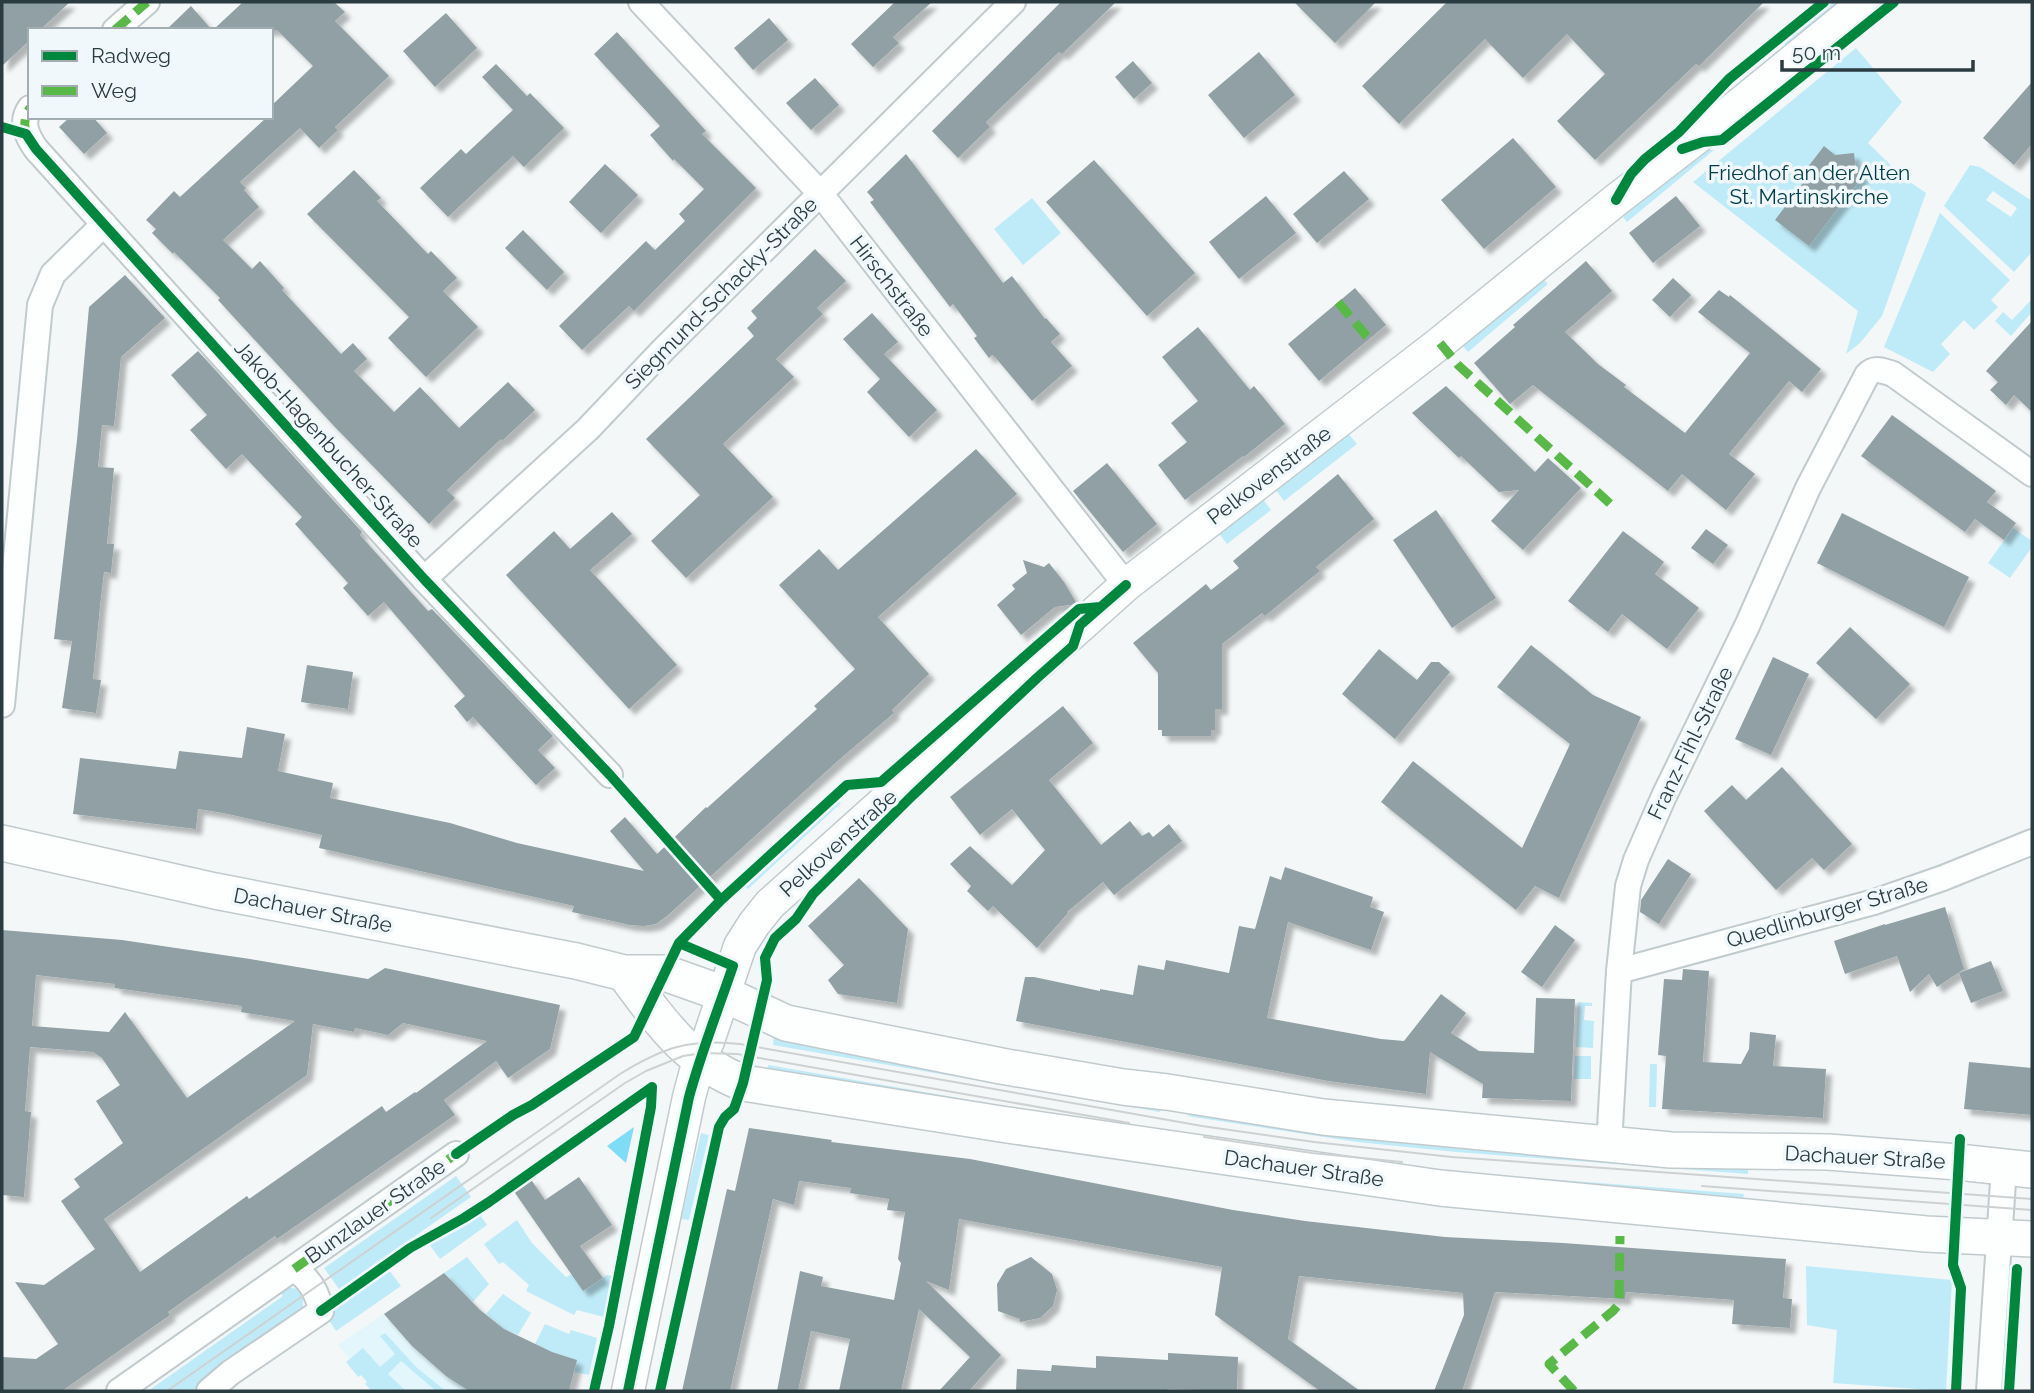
<svg xmlns="http://www.w3.org/2000/svg" width="2034" height="1393" viewBox="0 0 2034 1393" font-family="Raleway,sans-serif">
	<style>
		.built { fill: #e2f6fc }
		.green { fill: #bfebf8; fill-rule: evenodd }
		.water { fill: #7eddf6 }
		.building { fill: #90a0a4; fill-rule: evenodd; filter: url(#shadow) }
		.lines { fill: none; stroke-linecap: round; stroke-linejoin: round }
		.minor-casing { stroke: #c1cbce; stroke-width: 28 }
		.tertiary-casing { stroke: #c1cbce; stroke-width: 35 }
		.secondary-casing { stroke: #c1cbce; stroke-width: 38 }
		.minor { stroke: #fdfefe; stroke-width: 24 }
		.tertiary { stroke: #fdfefe; stroke-width: 32 }
		.secondary { stroke: #fdfefe; stroke-width: 35 }
		.tram { stroke: #ced1d1; stroke-width: 2 }
		.quiet { stroke: #58b947; stroke-width: 9; stroke-dasharray: 18 9; stroke-linecap: butt }
		.cycleway-casing { stroke: #f0f8fb; stroke-width: 15 }
		.cycleway { stroke: #00873e; stroke-width: 10 }
		.labels { text-anchor: middle; dominant-baseline: central; stroke-width: 7; stroke-linejoin: round; paint-order: stroke }
		.park-label { font-size: 21px; fill: #003d4b; stroke: #f0f8fb }
		.street-label { font-size: 21px; fill: #2a3c41; stroke: #f0f8fb }
	</style>
	<defs>
		<filter id="shadow"><feDropShadow dx="6" dy="6" stdDeviation="2" flood-color="#0004"/></filter>
	</defs>
	<rect width="100%" height="100%" fill="#f3f7f8"/>
	<path class="built" d="M444,1273L480,1310L504,1329L552,1352L576,1360L570,1391H376L338,1345Z"/>
	<path class="green" d="M1830,2H1844L1788,48L1782,41Z
		M1856,48L1902,102L1868,143L1904,178L1926,193L1882,316L1860,343L1846,354L1858,311L1693,182Z
		M1703,150H1714L1627,222L1623,217Z
		M1970,165L1980,167L2032,201V252L2014,272L1944,206ZM1993,191L2017,208L2011,217L1986,200Z
		M1032,198L1061,233L1023,265L994,229Z
		M1940,213L2010,280L1991,300L1998,307L1974,330L1964,320L1941,344L1950,354L1933,372L1884,347Z
		M1544,280L1548,284L1468,352L1463,346Z
		M2032,299V312L2011,336L1995,321L2003,312L2012,320Z
		M1348,433L1357,444L1284,501L1275,489Z
		M1262,498L1271,510L1227,544L1217,531Z
		M2013,528L2032,541V547L2010,578L1988,563Z
		M836,798L841,803L748,889L743,884Z
		M1578,1002L1592,1003V1006H1585L1584,1020L1594,1021L1593,1048L1576,1047Z
		M774,1036L1161,1108L1160,1112L773,1045Z
		M1575,1056H1591V1079H1574Z
		M1650,1064H1657L1656,1107H1649Z
		M768,1065L1172,1135L767,1075Z
		M1193,1113L1378,1140L1457,1148L1641,1163L1748,1165V1174L1456,1152L1357,1142L1187,1116Z
		M701,1133L709,1135L689,1220L681,1219Z
		M1442,1171L1744,1194L1742,1203L1468,1179Z
		M456,1176L471,1197L339,1289L324,1268Z
		M480,1215L487,1225L440,1259L429,1244Z
		M517,1220L532,1243L566,1277L572,1274L583,1291L607,1275L614,1276L604,1317L577,1310L574,1315L526,1291L529,1285L503,1262L499,1264L484,1244Z
		M467,1257L489,1284L473,1302L444,1273Z
		M1806,1266L1952,1280L1946,1391L1833,1383L1837,1330L1807,1325Z
		M389,1270L401,1286L336,1331L328,1319L339,1304Z
		M286,1287L298,1289L303,1298V1312L192,1391H148L283,1296L278,1289Z
		M503,1294L531,1313L518,1335L504,1329L486,1314Z
		M545,1324L569,1334L571,1330L597,1338L589,1375L574,1372L576,1360L552,1352L535,1344Z
		M385,1333L417,1368L446,1391H436L401,1361L388,1374L406,1391H372L365,1384L367,1382L361,1375L358,1377L346,1362L363,1348L380,1367L395,1354L380,1336Z"/>
	<path class="water" d="M634,1127L626,1163L607,1146Z"/>
	<path class="building" d="M2,2H70L40,30H30V40L2,66Z
		M243,2H334L345,12L335,21L389,76L335,127L338,130L319,148L300,128L240,182L246,188L244,190L259,207L223,240L252,269L260,261L284,288L282,290L341,354L353,343L367,359L354,371L394,412L420,387L459,428L508,382L535,410L502,441L501,439L447,490L455,498L429,524L333,425L218,300L220,298L174,252L173,254L152,233L156,229L146,220L174,191L180,197L267,117H271V106L313,66L277,30H213Z
		M895,2H932L893,37L899,43L873,67L851,44Z
		M1061,2H1116L1062,54L1059,52L986,122L990,127L958,158L932,131Z
		M1294,2H1376L1335,43Z
		M1447,2H1764L1699,66L1696,64L1595,160L1557,121L1605,74L1567,34L1523,78L1485,39L1399,124L1362,86Z
		M191,6L212,30H166Z
		M446,13L477,48L435,87L403,51Z
		M769,18L788,40L753,70L734,48Z
		M617,32L706,131L702,134L756,188L634,311L629,306L582,350L559,326L646,241L655,250L685,221L679,214L704,189L674,159L673,161L650,135L660,126L594,54Z
		M1259,52L1295,95L1244,138L1208,95Z
		M1133,61L1152,83L1134,99L1115,77Z
		M496,64L527,96L530,93L564,128L524,167L513,156L448,217L420,188L461,149L466,154L513,110L482,77Z
		M815,78L839,105L811,130L786,103Z
		M2032,82V144L2014,165L1983,138Z
		M70,117H93L107,133L84,154L59,127Z
		M1513,138L1556,187L1484,249L1441,200Z
		M1824,146L1835,155L1854,153L1856,171L1863,176L1809,246L1775,220L1803,183L1798,180Z
		M906,154L1003,283L1012,276L1045,319L1046,318L1060,334L1051,342L1072,366L1032,401L995,357L992,355L989,358L974,338L977,336L953,304L950,307L870,202L874,200L867,192Z
		M1094,160L1195,273L1147,316L1046,202Z
		M605,164L638,195L601,233L569,202Z
		M354,170L381,198L377,201L428,254L431,251L457,278L443,291L478,327L426,377L388,338L409,317L307,214Z
		M1344,171L1369,199L1317,243L1293,214Z
		M1266,196L1296,233L1239,279L1209,242Z
		M1676,196L1700,226L1653,263L1629,233Z
		M523,230L564,272L547,290L505,248Z
		M815,249L846,281L817,308L823,314L776,359L794,377L723,444L773,497L686,578L651,541L700,495L646,439L754,336L747,328L757,318L751,311Z
		M1586,261L1612,291L1565,332L1598,364L1626,385L1624,387L1685,433L1750,353L1698,312L1719,290L1729,297L1730,295L1821,369L1802,392L1789,381L1729,454L1755,474L1726,510L1682,474L1668,491L1533,385L1510,404L1474,363L1515,327L1513,325Z
		M125,275L165,318L121,357L114,426L102,425L98,467L114,468L107,544H114L111,573L104,572L100,606L93,679L101,680L96,713L62,708L72,641L54,639L77,440L89,307Z
		M1673,278L1691,295L1670,317L1652,300Z
		M1355,288L1386,325L1319,381L1288,344Z
		M872,313L898,342L884,354L937,410L909,437L867,392L880,379L843,339Z
		M2032,321V412L2014,395L2006,405L1990,390L1998,382L1986,371Z
		M1198,327L1250,390L1254,386L1285,424L1244,457L1243,456L1185,500L1158,465L1187,442L1171,423L1198,401L1162,357Z
		M198,351L362,532L360,535L428,611L432,609L553,736L538,750L555,768L536,785L473,717L467,722L454,706L465,696L384,602L368,616L343,588L348,583L295,524L302,517L242,454L226,469L190,430L207,415L171,375Z
		M1446,386L1535,472L1548,458L1581,488L1523,550L1491,521L1519,490L1499,492L1461,456L1459,458L1412,413Z
		M1892,415L1996,491L1987,502L2016,523L2004,540L1975,519L1965,532L1861,456Z
		M976,449L1017,494L878,617L929,674L892,710L894,713L840,759L667,916L656,924L644,926L630,925L572,912L574,906L319,848L322,835L223,813L198,809L196,829L73,814L80,758L176,769L179,751L242,758L247,727L285,734L278,771L333,783L330,798L450,823L517,843L644,871L610,831L625,817L657,854L706,807L707,808L817,709L814,706L855,669L779,585L819,549L838,570Z
		M1107,463L1157,524L1123,552L1073,491Z
		M1338,474L1374,519L1316,567L1320,571L1265,616L1262,613L1222,644V709H1215V730H1211V736H1162V730H1158V673L1133,643L1206,584L1211,590L1239,568L1233,561Z
		M1436,510L1496,598L1452,628L1393,540Z
		M612,512L632,534L590,570L677,665L629,709L506,575L554,531L570,549Z
		M1842,513L1969,577L1944,627L1817,563Z
		M1706,529L1728,545L1713,564L1691,548Z
		M1623,531L1664,562L1655,574L1699,608L1667,649L1622,614L1608,632L1568,601Z
		M1023,560L1044,567L1049,563L1064,582L1077,604L1055,607L1021,635L997,605L1015,589L1012,585L1027,573Z
		M1850,627L1910,684L1876,719L1816,663Z
		M1531,645L1593,695L1641,717L1559,898L1535,886L1516,910L1381,802L1413,761L1522,848L1570,744L1497,687Z
		M1379,649L1417,680L1431,662H1439L1450,672L1395,739L1342,694Z
		M1773,657L1809,674L1771,755L1735,739Z
		M307,665L353,672L348,709L301,702Z
		M1063,706L1093,743L1049,780L1101,845L1130,821L1142,836L1149,832L1153,837L1169,824L1182,841L1114,895L1103,882L1067,912L1068,913L1037,948L993,906L988,911L967,891L971,886L950,864L970,846L1012,885L1045,850L1012,809L980,835L950,797Z
		M1782,767L1852,844L1824,870L1812,858L1776,890L1704,811L1732,785L1746,800Z
		M1668,859L1691,874L1659,924L1640,912L1641,900Z
		M1285,867L1373,897L1370,907L1384,912L1371,950L1288,922L1267,1018L1381,1039L1404,1041L1441,994L1466,1013L1451,1033L1479,1051L1534,1053L1536,998L1575,999L1571,1101L1482,1098L1483,1084L1430,1052L1426,1094L1328,1081L1016,1021L1025,977H1034L1100,991V989L1133,995L1138,965L1164,970L1166,960L1229,973L1239,926L1255,929L1270,876L1281,880Z
		M859,878L908,929L897,1003L838,994L828,980L844,965L808,926Z
		M1945,907L1964,969L1937,987L1929,974L1910,992L1897,956L1845,974L1834,941L1885,924V925Z
		M1555,925L1575,940L1542,987L1521,972Z
		M2,930L122,940L250,959L368,979L385,968L560,1005L550,1049L508,1078L496,1061L444,1100L455,1115L277,1239L275,1236L168,1312L170,1315L62,1391H2V1357L36,1359L58,1344L15,1282L44,1285L95,1249L61,1201L80,1187L74,1179L123,1143L96,1101L120,1085L102,1058L93,1052L30,1047L25,1111L31,1112L24,1197L2,1195ZM36,975L115,984V988L242,1006L241,1012L295,1021L187,1098L125,1012L109,1032L32,1026ZM403,1023L487,1041L416,1093L415,1092L386,1112L382,1106L249,1199L247,1196L140,1272L104,1219L307,1075L313,1024L354,1032L355,1028L388,1035Z
		M1991,961L2003,991L1971,1003L1959,973Z
		M1683,969L1709,971L1703,1062L1741,1064L1749,1049L1750,1032L1776,1035L1773,1066L1826,1069L1823,1118L1662,1109L1666,1056L1658,1055L1664,979L1682,980Z
		M1969,1062L2032,1068V1115L1964,1109Z
		M749,1128L832,1140L831,1142L970,1159L1233,1210L1305,1221L1445,1237L1563,1243L1786,1259L1783,1298L1792,1299L1790,1328L1732,1324L1734,1300L1626,1292L1625,1299L1495,1292L1462,1391H1434L1464,1315L1463,1293L1299,1276L1288,1339L1360,1391H1320L1215,1315L1222,1267L959,1219L949,1290L926,1281L1001,1355L969,1391H939L970,1357L919,1309L901,1391H839L850,1339L811,1331L798,1391H777L800,1271L823,1277L821,1286L894,1300L901,1263L898,1259L905,1212L887,1210L889,1199L850,1193L851,1188L799,1181L794,1205L773,1199L730,1391H682L727,1189L735,1191Z
		M579,1177L612,1225L580,1246L603,1278L583,1291L513,1190L530,1178L545,1200Z
		M1031,1257L1052,1274L1057,1290L1053,1306L1040,1318L1020,1322V1319L998,1311L997,1284L1006,1269Z
		M444,1273L480,1310L504,1329L552,1352L577,1360L569,1391H469L446,1376L412,1346L384,1314Z
		M1168,1353L1238,1357L1237,1391L1167,1389V1391H1016L1017,1369L1051,1371L1052,1365L1096,1368V1356L1168,1360Z"/>
	<g class="lines">
		<defs>
			<path id="minor" d="M641,2L820,193L1126,585
				M115,30L147,2
				M30,108C20,122 27,136 36,149L424,579L610,775
				M424,579L588,429L663,350L1013,2
				M2,705L40,305L53,274L104,224
				M1619,971L1874,902L1943,878L2032,842
				M1609,1145L1619,971L1628,886L1636,860L1664,796L1747,626L1808,488L1867,375C1875,366 1883,371 1893,374L2032,474
				M119,1391L456,1154
				M209,1391L230,1373L321,1311C318,1293 310,1279 294,1269
				M1989,1391L2004,1167"/>
			<path id="tertiary" d="M628,1391L689,1097L699,1060L708,1041L740,946L754,924L770,904L1126,585L1440,343L1616,200L1729,113L1865,2"/>
			<path id="secondary" d="M2,843L215,891L576,961L624,973H665L724,994L786,1023L1001,1066L1123,1087L1167,1092L1323,1117L1671,1150L1828,1152L1958,1162L2032,1170
				M624,973C661,1022 685,1060 743,1083L1001,1124L1440,1188L1926,1234L2032,1239"/>
		</defs>
		<use href="#minor" class="minor-casing"/>
		<use href="#tertiary" class="tertiary-casing"/>
		<use href="#secondary" class="secondary-casing"/>
		<use href="#minor" class="minor"/>
		<use href="#tertiary" class="tertiary"/>
		<use href="#secondary" class="secondary"/>
		<path class="tram" d="M1204,1137L1312,1153L1402,1162
			M1702,1186L2032,1210
			M431,1218L625,1083L646,1071L683,1056L703,1053L737,1054L1129,1123
			M167,1391L620,1074C662,1048 690,1038 740,1044L1202,1126L1314,1142L1452,1157L2032,1199"/>
		<path class="quiet" d="M115,30L147,2
			M28,137C23,129 24,116 30,108
			M1338,302L1369,339
			M1440,343L1458,365L1616,509
			M294,1269L456,1154
			M1574,1391L1549,1364L1613,1311L1619,1304L1620,1236"/>
		<defs>
			<path id="cycleway" d="M2,127L26,134L36,149L424,579L610,775L721,900
				M1682,149L1703,142L1722,140L1894,2
				M1616,200L1631,174L1645,159L1679,132L1729,79L1824,2
				M456,1154L513,1115L532,1105L634,1037L679,943L721,900L847,785L881,782L1079,609L1100,607
				M321,1311L410,1248L464,1218L489,1202L652,1087
				M594,1391L609,1326L651,1107L652,1087
				M628,1391L689,1097C701,1053 718,1010 733,966L679,943
				M660,1391L719,1127L725,1117L734,1109L743,1083L767,980L765,958L775,938L796,919L813,894L913,795L1037,678L1073,646L1080,625L1126,585
				M1956,1391L1961,1288L1953,1265L1960,1139
				M2009,1391L2017,1269"/>
		</defs>
		<use href="#cycleway" class="cycleway-casing"/>
		<use href="#cycleway" class="cycleway"/>
	</g>
	<g class="labels">
		<g class="park-label">
			<text x="1809" y="172">Friedhof an der Alten<tspan x="1809" dy="24">St. Martinskirche</tspan></text>
		</g>
		<g class="street-label">
			<text transform="translate(892 286) rotate(52)">Hirschstraße</text>
			<text transform="translate(721 293) rotate(-45)">Siegmund-Schacky-Straße</text>
			<text transform="translate(329 444) rotate(48)">Jakob-Hagenbucher-Straße</text>
			<text transform="translate(1269 475) rotate(-37)">Pelkovenstraße</text>
			<text transform="translate(1690 743) rotate(-64)">Franz-Fihl-Straße</text>
			<text transform="translate(838 843) rotate(-42)">Pelkovenstraße</text>
			<text transform="translate(313 910) rotate(11)">Dachauer Straße</text>
			<text transform="translate(1827 912) rotate(-16)">Quedlinburger Straße</text>
			<text transform="translate(1865 1157) rotate(3)">Dachauer Straße</text>
			<text transform="translate(1304 1168) rotate(8)">Dachauer Straße</text>
			<text transform="translate(375 1211) rotate(-35)">Bunzlauer Straße</text>
		</g>
	</g>
	<rect width="2034" height="1393" fill="none" stroke="#2a3c41" stroke-width="7"/>
	<rect x="28" y="28" width="245" height="91" fill="#f0f8fb" stroke="#a1adb1" stroke-width="2"/>
	<rect x="42" y="51" width="35" height="10" fill="#00873e" stroke="#a1adb1" stroke-width="2"/>
	<text x="91" y="63" font-size="21" fill="#2a3c41">Radweg</text>
	<rect x="42" y="86" width="35" height="10" fill="#58b947" stroke="#a1adb1" stroke-width="2"/>
	<text x="91" y="98" font-size="21" fill="#2a3c41">Weg</text>
	<path d="M1782 60v10h191v-10" fill="none" stroke="#2a3c41" stroke-width="3.5"/>
	<text x="1792" y="60" font-size="21" fill="#2a3c41" stroke="#f0f8fb" stroke-width="5" paint-order="stroke">50 m</text>
</svg>
